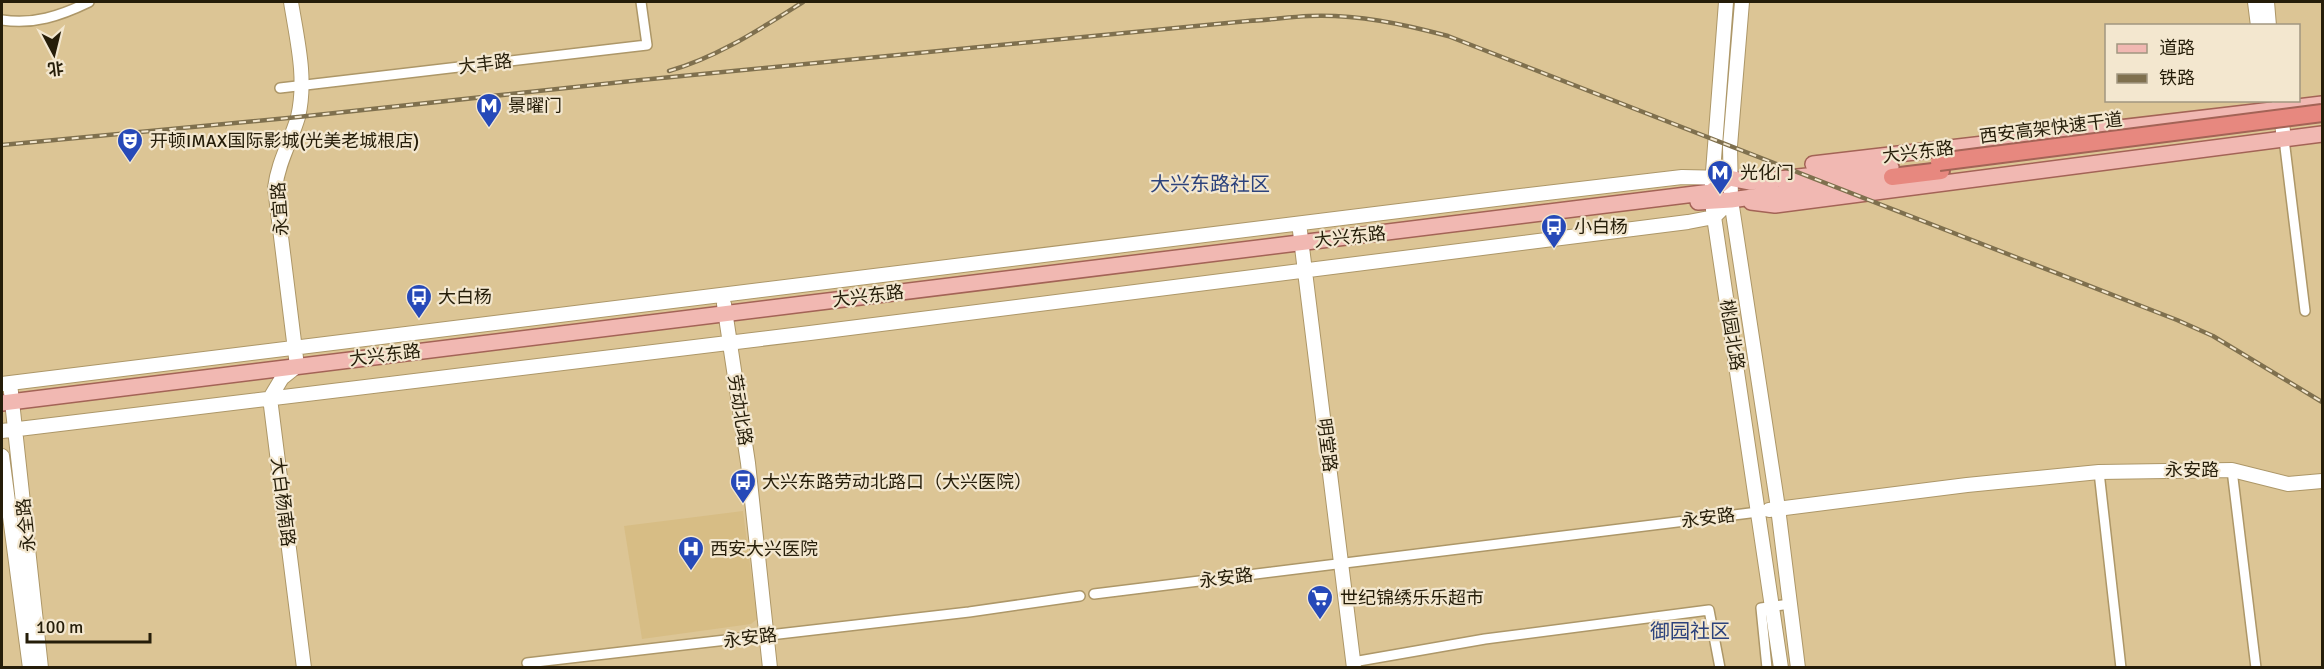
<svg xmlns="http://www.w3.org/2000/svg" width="2324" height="669" viewBox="0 0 2324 669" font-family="Signika,'Noto Sans SC',sans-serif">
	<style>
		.built { fill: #d7bd85 }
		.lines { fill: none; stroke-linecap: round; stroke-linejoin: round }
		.street-casing { stroke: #ad9768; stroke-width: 12 }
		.secondary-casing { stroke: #ad9768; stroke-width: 16 }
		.primary-casing { stroke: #a36356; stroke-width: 18 }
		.highway-casing { stroke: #a36356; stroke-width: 20 }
		.street { stroke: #fff; stroke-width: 9 }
		.secondary { stroke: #fff; stroke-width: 14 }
		.primary { stroke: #f1b8b2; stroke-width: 15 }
		.highway { stroke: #e7887f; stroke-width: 16 }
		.rail-casing { stroke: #7f704e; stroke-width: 4.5 }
		.rail { stroke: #f3e7cf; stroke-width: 2; stroke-dasharray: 7; stroke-linecap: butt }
		.highway-bridge-casing { stroke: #a36356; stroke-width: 20; stroke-linecap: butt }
		.highway-bridge { stroke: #e7887f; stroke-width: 16 }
		.labels { text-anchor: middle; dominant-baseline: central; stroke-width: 4.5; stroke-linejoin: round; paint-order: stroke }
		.street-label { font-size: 18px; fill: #251d09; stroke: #f3e7cf }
		.poi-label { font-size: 18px; fill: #251d09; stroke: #f3e7cf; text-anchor: start }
		.neighbourhood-label { font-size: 20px; fill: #2d437c; stroke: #f3e7cf }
	</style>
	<rect width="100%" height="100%" fill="#dcc595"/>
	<path class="built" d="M743,511L757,619L751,624L642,639L624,526Z"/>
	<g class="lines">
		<defs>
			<path id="street" d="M2,20C33,25 60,16 89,2
				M280,88L647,45L641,2
				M2284,139L2305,311
				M2232,470L2256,668
				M2099,472L2121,668
				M1094,594L1758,512
				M1353,662L1485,639L1709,610L1720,668
				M527,663L969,612L1080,596
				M1767,668L1761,608L1790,604"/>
			<path id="secondary" d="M291,2C297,40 307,78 298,117C291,141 278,162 275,188L297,366L282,378L270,398L304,668
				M1742,2L1730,146L1731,200L1778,508L1798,668
				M2255,2L2258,26
				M2267,2L2269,26
				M2279,100L2284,139
				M1712,185L1726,2
				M1713,210L1781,668
				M1300,231L1354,668
				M724,304L748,463L770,668
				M10,383L41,668
				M2,384L1504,198L1682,177L1729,178
				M2,431L810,333L1688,222L1714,217L1731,200
				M2,456L30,668
				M1769,510L1967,485L2099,472L2232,470L2288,484L2322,481"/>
			<path id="primary" d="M1813,164L2322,104
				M1698,202L1731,200L1892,177
				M1751,202L1775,205L2322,134
				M2,403L1711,192L1729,178L1749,182L1891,167"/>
			<path id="highway" d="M1892,177L1941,171"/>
		</defs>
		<use href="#street" class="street-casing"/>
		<use href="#secondary" class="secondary-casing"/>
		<use href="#primary" class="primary-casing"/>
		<use href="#highway" class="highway-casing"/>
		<use href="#street" class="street"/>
		<use href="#secondary" class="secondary"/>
		<use href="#primary" class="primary"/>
		<use href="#highway" class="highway"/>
		<defs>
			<path id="rail" d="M669,71C718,57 760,29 803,2
				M2,145L298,117L641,80L1248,21C1268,20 1289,17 1309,16C1357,14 1403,24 1448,36L2177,320L2213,336L2322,402"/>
		</defs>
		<use href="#rail" class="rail-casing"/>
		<use href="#rail" class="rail"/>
		<defs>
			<path id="highway-bridge" d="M1939,162L2322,113"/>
		</defs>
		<use href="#highway-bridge" class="highway-bridge-casing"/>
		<use href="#highway-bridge" class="highway-bridge"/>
	</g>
	<defs>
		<symbol id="metro-pin" viewBox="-11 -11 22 30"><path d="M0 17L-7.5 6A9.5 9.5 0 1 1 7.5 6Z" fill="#2649b8" stroke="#f3e7cf"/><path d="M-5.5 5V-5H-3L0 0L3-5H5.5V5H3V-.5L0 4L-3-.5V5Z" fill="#fff"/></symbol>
		<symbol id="theatre-pin" viewBox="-11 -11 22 30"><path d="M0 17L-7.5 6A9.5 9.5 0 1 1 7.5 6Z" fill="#2649b8" stroke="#f3e7cf"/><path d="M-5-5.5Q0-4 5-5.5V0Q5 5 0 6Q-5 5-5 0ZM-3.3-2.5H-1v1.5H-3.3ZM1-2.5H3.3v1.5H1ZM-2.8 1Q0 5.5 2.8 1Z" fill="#fff"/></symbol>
		<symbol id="bus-pin" viewBox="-11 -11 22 30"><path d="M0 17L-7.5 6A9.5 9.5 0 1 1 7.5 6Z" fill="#2649b8" stroke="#f3e7cf"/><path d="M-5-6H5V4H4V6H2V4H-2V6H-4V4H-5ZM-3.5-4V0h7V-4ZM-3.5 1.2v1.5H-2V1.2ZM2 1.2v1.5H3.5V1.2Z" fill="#fff"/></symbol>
		<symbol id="hospital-pin" viewBox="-11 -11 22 30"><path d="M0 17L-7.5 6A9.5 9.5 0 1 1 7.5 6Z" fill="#2649b8" stroke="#f3e7cf"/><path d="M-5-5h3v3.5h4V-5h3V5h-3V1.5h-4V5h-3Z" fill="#fff"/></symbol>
		<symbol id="supermarket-pin" viewBox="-11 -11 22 30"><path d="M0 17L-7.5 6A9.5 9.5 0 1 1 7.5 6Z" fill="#2649b8" stroke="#f3e7cf"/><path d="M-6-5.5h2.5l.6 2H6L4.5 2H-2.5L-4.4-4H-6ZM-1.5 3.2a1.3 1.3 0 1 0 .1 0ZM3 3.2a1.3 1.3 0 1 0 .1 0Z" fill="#fff"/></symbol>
	</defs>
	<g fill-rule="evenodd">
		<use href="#metro-pin" x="474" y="91" width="30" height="40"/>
		<use href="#theatre-pin" x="115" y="126" width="30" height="40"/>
		<use href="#metro-pin" x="1705" y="158" width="30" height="40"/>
		<use href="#bus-pin" x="1539" y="212" width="30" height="40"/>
		<use href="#bus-pin" x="404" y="282" width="30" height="40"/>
		<use href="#bus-pin" x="728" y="467" width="30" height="40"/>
		<use href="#hospital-pin" x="676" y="534" width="30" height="40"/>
		<use href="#supermarket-pin" x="1305" y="583" width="30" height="40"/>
	</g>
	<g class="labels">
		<g class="street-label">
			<text transform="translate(485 64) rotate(-7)">大丰路</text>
			<text transform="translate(2051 128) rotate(-7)">西安高架快速干道</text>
			<text transform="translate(1918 152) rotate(-7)">大兴东路</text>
			<text transform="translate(280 209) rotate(-94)">永宜路</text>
			<text transform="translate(1350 237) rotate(-6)">大兴东路</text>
			<text transform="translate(868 296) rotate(-7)">大兴东路</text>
			<text transform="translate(1732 335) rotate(81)">桃园北路</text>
			<text transform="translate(385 355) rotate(-7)">大兴东路</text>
			<text transform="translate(740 410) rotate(81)">劳动北路</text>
			<text transform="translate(1327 445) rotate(83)">明堂路</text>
			<text x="2192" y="470">永安路</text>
			<text transform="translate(283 502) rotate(83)">大白杨南路</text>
			<text transform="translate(1708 518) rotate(-7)">永安路</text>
			<text transform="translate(26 525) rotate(-96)">永全路</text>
			<text transform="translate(1226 578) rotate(-7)">永安路</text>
			<text transform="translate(750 638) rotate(-7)">永安路</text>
		</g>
		<g class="poi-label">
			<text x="508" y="106">景曜门</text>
			<text x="150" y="141">开顿IMAX国际影城(光美老城根店)</text>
			<text x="1740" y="173">光化门</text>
			<text x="1574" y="227">小白杨</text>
			<text x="438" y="297">大白杨</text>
			<text x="762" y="482">大兴东路劳动北路口（大兴医院）</text>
			<text x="710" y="549">西安大兴医院</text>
			<text x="1340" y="598">世纪锦绣乐乐超市</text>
		</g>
		<g class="neighbourhood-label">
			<text x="1210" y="184">大兴东路社区</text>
			<text x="1690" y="631">御园社区</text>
		</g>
	</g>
	<rect width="2324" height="669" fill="none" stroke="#251d09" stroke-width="6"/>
	<rect x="2105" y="24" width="195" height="78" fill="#f3e7cf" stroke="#a19680" stroke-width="1.5"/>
	<rect x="2117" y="44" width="30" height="9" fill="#f1b8b2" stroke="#a19680" stroke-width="1.5"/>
	<text x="2159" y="54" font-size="18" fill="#251d09">道路</text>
	<rect x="2117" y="74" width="30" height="9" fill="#7f704e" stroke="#a19680" stroke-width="1.5"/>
	<text x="2159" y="84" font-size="18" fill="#251d09">铁路</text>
	<g transform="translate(54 54) rotate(173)" stroke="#f3e7cf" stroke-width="4.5" paint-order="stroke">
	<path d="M0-4.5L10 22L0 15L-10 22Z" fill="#251d09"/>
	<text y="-9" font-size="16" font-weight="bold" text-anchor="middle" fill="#251d09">北</text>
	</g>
	<path d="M27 633v9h123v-9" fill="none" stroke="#251d09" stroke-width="3"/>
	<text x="36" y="633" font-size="18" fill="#251d09" stroke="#f3e7cf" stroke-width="4.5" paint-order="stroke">100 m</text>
</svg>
